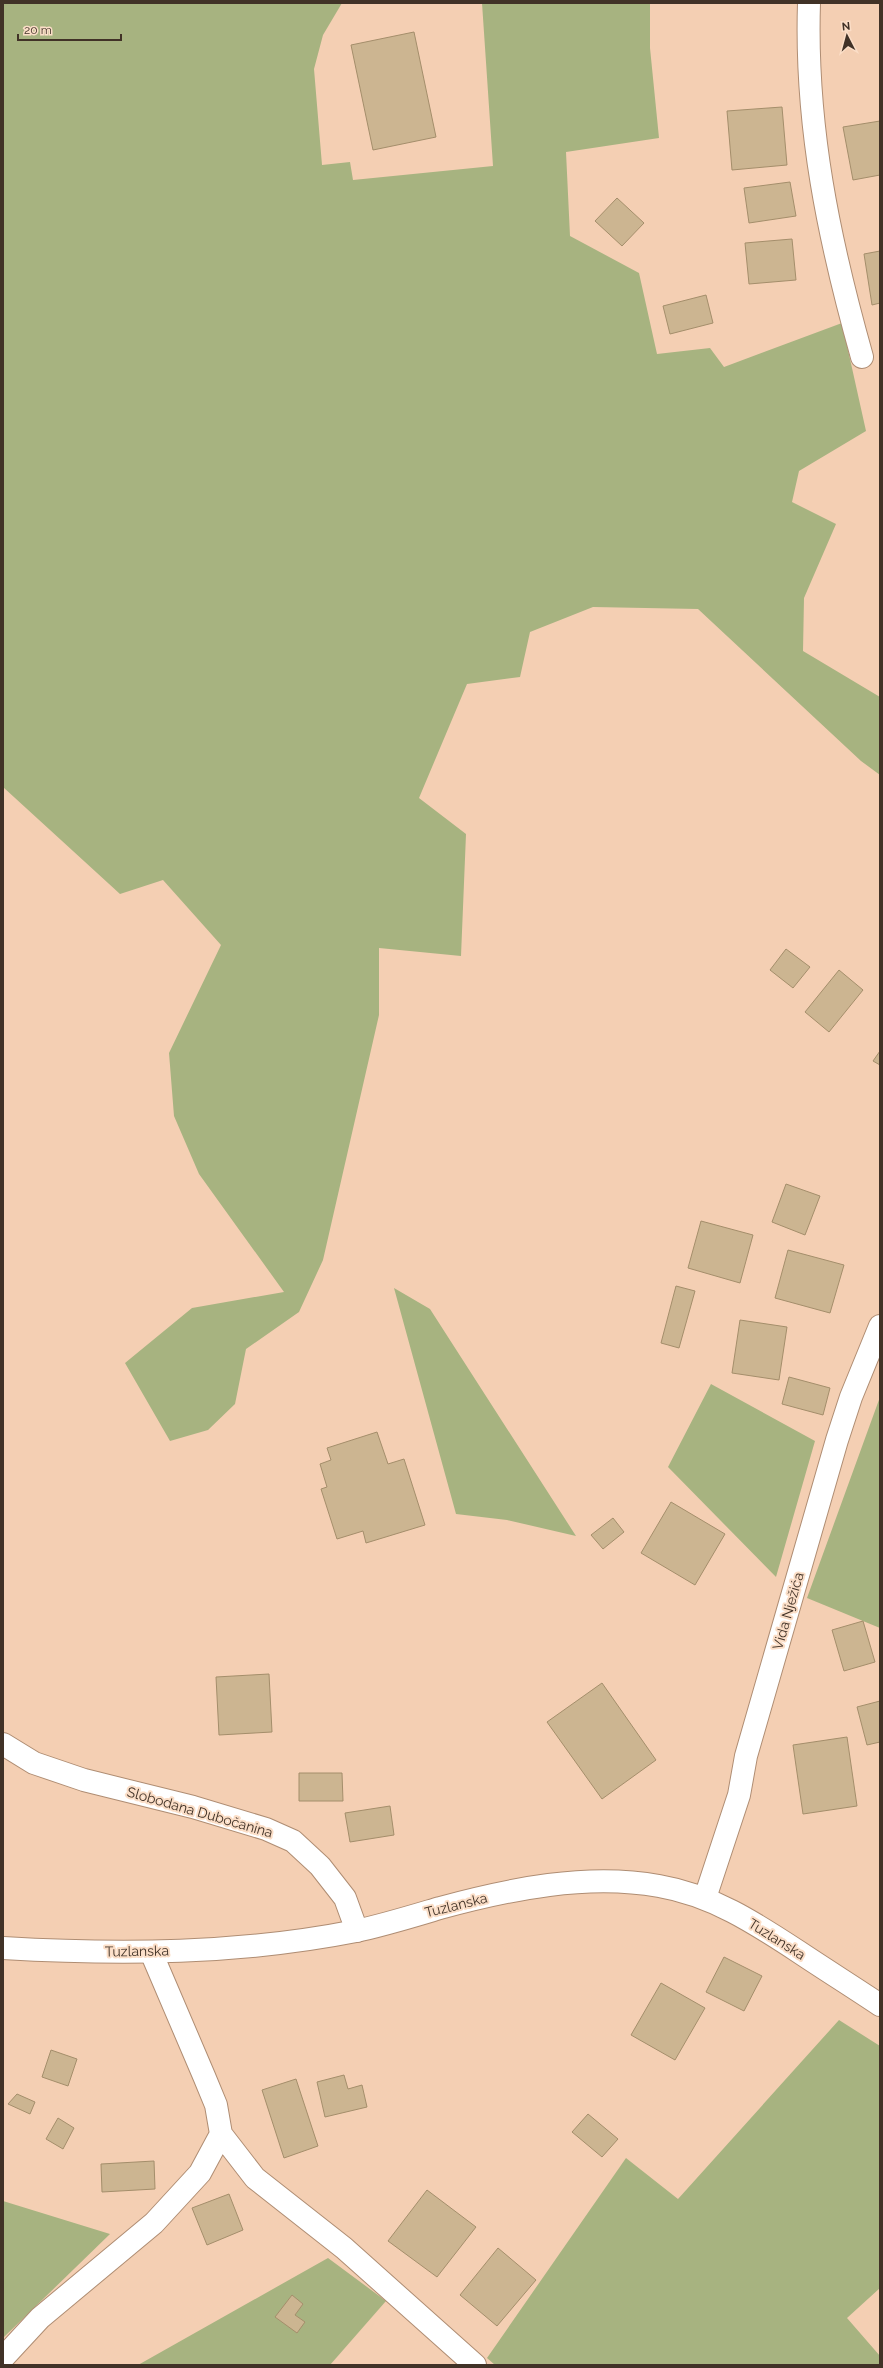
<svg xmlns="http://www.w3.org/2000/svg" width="883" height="2368" viewBox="0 0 883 2368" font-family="Raleway,sans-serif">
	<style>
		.green { fill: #a7b380 }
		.building { fill: #ccb591; stroke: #a48e6b }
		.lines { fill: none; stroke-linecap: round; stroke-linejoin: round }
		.minor-casing { stroke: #af8d73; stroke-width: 24 }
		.tertiary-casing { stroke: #af8d73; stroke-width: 24 }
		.minor { stroke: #fff; stroke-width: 22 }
		.tertiary { stroke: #fff; stroke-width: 22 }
		.labels { text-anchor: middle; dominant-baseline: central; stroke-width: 4; stroke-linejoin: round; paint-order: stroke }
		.street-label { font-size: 14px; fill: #413227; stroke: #fbdec7 }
	</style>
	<rect width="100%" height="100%" fill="#f4cfb3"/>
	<path class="green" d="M3,3H342L323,35L314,69L322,165L350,162L353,180L493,166L482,3H650V48L659,138L566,152L570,236L639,273L657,354L710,348L724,367L842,323L866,431L799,471L792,502L836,524L804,598L803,651L880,697V775L861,761L698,609L593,607L530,632L520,677L467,684L419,798L466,834L461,956L379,948V1015L323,1260L299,1312L246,1349L235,1404L208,1430L170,1441L125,1363L192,1308L284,1292L199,1174L174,1116L169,1053L221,945L163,880L120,894L3,787Z
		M394,1288L430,1309L576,1536L507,1520L456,1514Z
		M711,1384L815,1441L776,1577L668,1467Z
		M880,1397V1628L807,1598Z
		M839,2020L880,2046V2288L847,2318L880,2356V2365H495L487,2358L626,2158L678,2199Z
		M3,2201L110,2234L3,2338Z
		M328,2258L386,2301L330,2365H138Z"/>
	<path class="building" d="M414,32L436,137L373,150L351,45Z
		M782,107L787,165L732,170L727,111Z
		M880,121V175L853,180L843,127Z
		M790,182L796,216L749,223L744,188Z
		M617,198L644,223L622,246L595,221Z
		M792,239L796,280L749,284L745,243Z
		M880,251V303L872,305L864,254Z
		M706,295L713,323L670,334L663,306Z
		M786,949L810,967L793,988L770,970Z
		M839,970L863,990L829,1032L805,1012Z
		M880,1051V1065L873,1061Z
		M786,1184L820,1196L805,1235L772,1222Z
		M701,1221L753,1235L740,1283L688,1268Z
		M788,1250L844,1265L830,1313L775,1298Z
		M676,1286L695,1291L679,1348L661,1343Z
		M740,1320L787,1327L779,1380L732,1373Z
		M789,1377L830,1388L823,1415L782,1404Z
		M377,1432L388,1464L404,1459L425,1525L366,1543L363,1531L337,1539L321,1489L327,1487L320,1464L331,1460L327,1448Z
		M671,1502L725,1534L695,1585L641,1553Z
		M613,1518L624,1532L603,1549L591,1535Z
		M863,1621L875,1662L844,1671L832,1630Z
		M269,1674L272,1732L219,1735L216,1677Z
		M602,1683L656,1760L602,1799L547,1722Z
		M880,1701V1742L867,1745L857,1707Z
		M847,1737L857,1806L803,1814L793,1745Z
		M299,1773H342L343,1801H299Z
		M390,1806L394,1835L350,1842L345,1813Z
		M724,1957L762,1976L744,2011L706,1992Z
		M661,1983L705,2008L675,2060L631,2035Z
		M51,2050L77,2059L68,2086L42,2077Z
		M344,2075L348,2089L362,2085L367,2107L325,2117L317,2082Z
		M296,2079L318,2146L284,2158L262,2090Z
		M17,2094L35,2102L30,2114L8,2104Z
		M588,2114L618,2139L602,2157L572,2132Z
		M58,2118L74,2128L63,2149L46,2139Z
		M154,2161L155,2189L102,2192L101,2164Z
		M427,2190L476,2227L437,2277L388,2241Z
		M229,2194L243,2230L207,2245L192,2208Z
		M498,2248L536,2280L497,2326L460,2295Z
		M292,2295L303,2304L295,2315L305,2322L297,2333L275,2317Z"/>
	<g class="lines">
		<defs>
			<path id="minor" d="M809,3C805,126 829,240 862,357
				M3,1744L34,1763L84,1780L193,1807L266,1829L293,1841L320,1866L345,1898L357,1931
				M705,1898L739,1795L746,1756L837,1440L851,1397L880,1326
				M151,1952L204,2076L216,2105L221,2134L255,2178L344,2248L475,2365
				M3,2358L40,2318L154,2223L200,2173L221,2134"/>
			<path id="tertiary" d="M3,1948C121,1955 240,1954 356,1931C384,1925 413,1916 440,1908C510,1889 587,1873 659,1886C712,1895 755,1923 799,1952C826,1970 853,1987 880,2005"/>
		</defs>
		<use href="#minor" class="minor-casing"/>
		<use href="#tertiary" class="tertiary-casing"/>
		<use href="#minor" class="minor"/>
		<use href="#tertiary" class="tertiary"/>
	</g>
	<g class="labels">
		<g class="street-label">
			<text transform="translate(788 1611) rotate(-74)">Vida Nježića</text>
			<text transform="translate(200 1812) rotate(16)">Slobodana Dubočanina</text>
			<text transform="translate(456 1905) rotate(-14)">Tuzlanska</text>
			<text transform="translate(777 1939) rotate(32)">Tuzlanska</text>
			<text transform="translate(137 1951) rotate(-1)">Tuzlanska</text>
		</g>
	</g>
	<rect width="883" height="2368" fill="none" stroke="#413227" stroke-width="8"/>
	<g transform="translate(847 36) rotate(354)" stroke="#fbdec7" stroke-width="3" paint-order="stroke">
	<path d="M0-3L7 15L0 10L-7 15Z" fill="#413227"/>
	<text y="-6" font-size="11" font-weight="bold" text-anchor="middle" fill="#413227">N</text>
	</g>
	<path d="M18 34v6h103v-6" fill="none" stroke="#413227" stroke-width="2"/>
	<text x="24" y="34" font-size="12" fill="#413227" stroke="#fbdec7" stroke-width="3" paint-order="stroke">20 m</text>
</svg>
